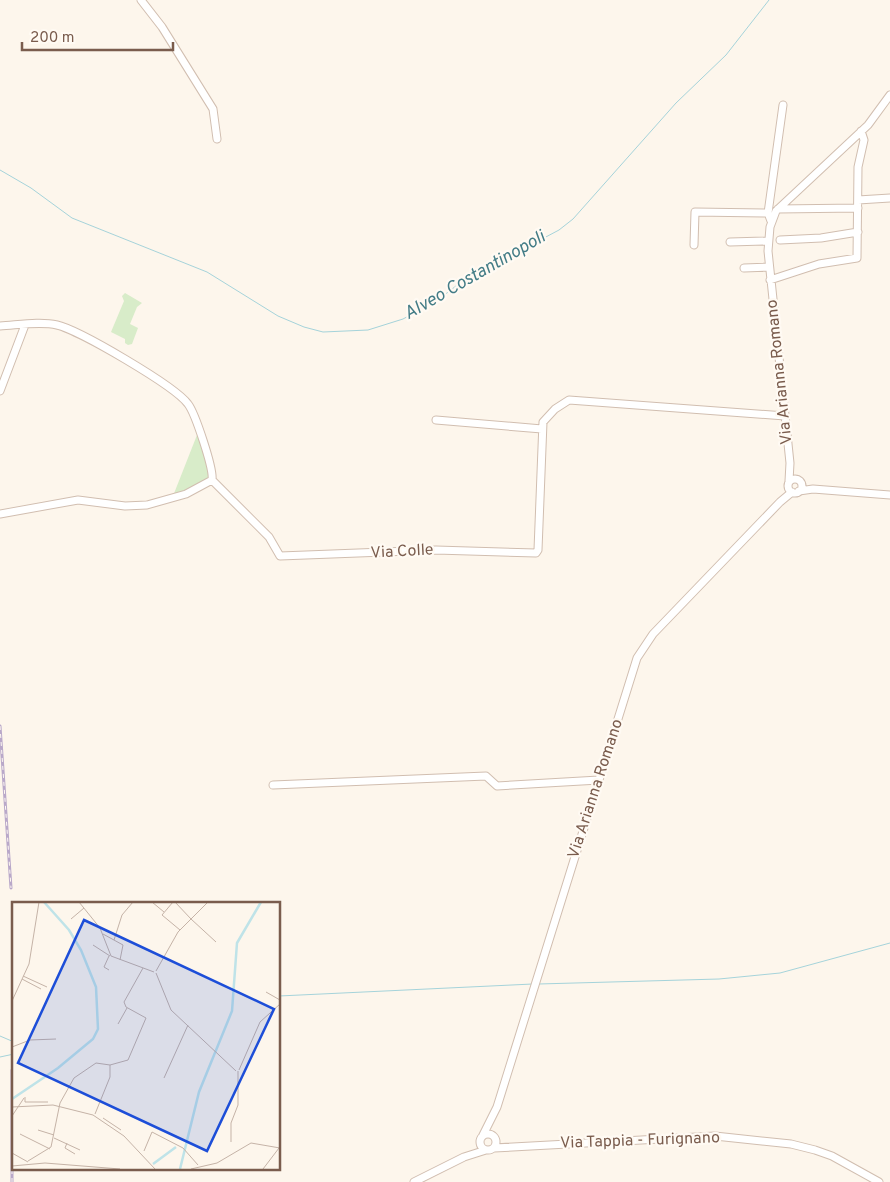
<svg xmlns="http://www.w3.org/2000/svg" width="890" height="1182" viewBox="0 0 890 1182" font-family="Overpass,sans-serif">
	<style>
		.green { fill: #d8ecc9 }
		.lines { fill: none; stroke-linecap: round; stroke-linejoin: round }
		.stream { stroke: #a5d3da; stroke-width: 1 }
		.minor-casing { stroke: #d1beb0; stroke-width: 9 }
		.minor { stroke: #fff; stroke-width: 7 }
		.rail-casing { stroke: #b9a8c9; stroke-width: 3 }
		.rail { stroke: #fffaf3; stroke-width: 1; stroke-dasharray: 4; stroke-linecap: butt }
		.labels { text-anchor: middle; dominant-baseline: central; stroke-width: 4.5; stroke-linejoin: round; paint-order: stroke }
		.street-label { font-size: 16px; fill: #7a5c4d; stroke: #fffaf3 }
		.water-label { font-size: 18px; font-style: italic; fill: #437c86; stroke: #fffaf3 }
		.inset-river { fill: none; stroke: #bfe3e8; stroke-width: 2.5 }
		.inset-road { fill: none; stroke: #c5b3a7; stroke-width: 1 }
		.view { fill: #1d4ed8; fill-opacity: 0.15; stroke: #1d4ed8; stroke-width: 2.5 }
		.inset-edge { fill: none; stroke: #7a5c4d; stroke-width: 2.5 }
	</style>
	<rect width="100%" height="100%" fill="#fdf6ec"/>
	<path class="green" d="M125,293L142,303L137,307L130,324L138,328L132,344L128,345L125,343V339L111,332L124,301L122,296Z
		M197,435L209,466L210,476L198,486L173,496Z"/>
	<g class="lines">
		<path class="stream" d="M0,170L31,188L72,218L207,272L278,316L304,327L323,332L368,330L403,319L438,300L461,282L559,230L573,219L676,103L726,55L769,0
			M539,984L719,979L780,973L890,943
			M279,996L533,984
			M0,1036L14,1042
			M0,1057L14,1054"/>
		<defs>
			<path id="minor" d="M141,0L162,27L213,109L217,139
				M858,200L890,198
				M778,209L858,208
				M771,221L768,213L783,105
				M780,240L821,238L858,232
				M730,242L768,241
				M694,245L695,212L768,213
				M744,268L769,267
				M770,280L819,264L857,258L858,167L864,140L861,131
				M0,326C18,325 40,321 57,325C79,330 175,386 188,404C195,413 214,469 212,480L269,537L280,556L436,550L536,553L538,550L543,422L555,409L569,400L785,416
				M0,391L25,325
				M436,420L542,429
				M788 486a7 7 0 1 1 14 0a7 7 0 1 1-14 0Z
				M789,481L790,463L768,251L770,227L776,211L868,125L890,95
				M799,491L813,489L890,495
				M0,514L78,500L125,506L147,505L186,494L212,480
				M273,785L486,776L497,786L599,780
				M480 1142a8 8 0 1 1 16 0a8 8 0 1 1-16 0Z
				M482,1137L497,1107L637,658L653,634L780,502L792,492
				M494,1148L715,1136L791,1144L815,1150L832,1156L879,1182
				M414,1182L464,1157L486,1150"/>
		</defs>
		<use href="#minor" class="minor-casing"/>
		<use href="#minor" class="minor"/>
		<defs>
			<path id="rail" d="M0,726L11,888
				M12,1182V1070"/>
		</defs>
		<use href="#rail" class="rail-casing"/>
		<use href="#rail" class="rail"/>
	</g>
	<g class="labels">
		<g class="street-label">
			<text transform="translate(780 372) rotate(-96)">Via Arianna Romano</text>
			<text transform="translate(402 552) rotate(-3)">Via Colle</text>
			<text transform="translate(596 789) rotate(-72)">Via Arianna Romano</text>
			<text transform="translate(640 1141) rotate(-2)">Via Tappia - Furignano</text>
		</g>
		<g class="water-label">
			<text transform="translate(475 276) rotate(-30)">Alveo Costantinopoli</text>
		</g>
	</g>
	<g transform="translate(12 902)">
		<rect width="268" height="268" fill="#fdf6ec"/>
		<path class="inset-river" d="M0,197L46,166L81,137L86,127L84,85L69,48L57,28L32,0M141,262L164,245M168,267L187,190L220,109L225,41L249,0"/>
		<path class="inset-road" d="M67,0L88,26L99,54L142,70M140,0L152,10M161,0L150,13L168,28M163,0L179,17M59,17L72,6M179,17L204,40M91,32L111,43L108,58M102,38L110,13L121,0M81,43L98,54M97,68L92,65L97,54M144,69L166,30L196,0M144,71L159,108L224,169M11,74L35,85M10,77L29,87M254,90L268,98M0,99L17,62L27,0M106,122L115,106M0,145L18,138L44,137M227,168L248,120L268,102M152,176L176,123M13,195V200H36M0,205L41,203L81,213L112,234L143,267M83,212L98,175V163M0,214L12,196M91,216L109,228M26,228L42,233M8,232L38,247M42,236L68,248M219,240V221L226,203V169M55,241L53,246L63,252M132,249L140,230L171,246L186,263M0,251L16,260M16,259L39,245L48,201L62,176L84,161L98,163L116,158L134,116L114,105L112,100L131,66M0,264L33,261L108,267M179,267L205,261L239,241L268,246M251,267L267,246"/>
		<path class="view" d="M72,18L262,107L195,249L6,161Z"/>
		<rect width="268" height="268" class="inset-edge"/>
	</g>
	<path d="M22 42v8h151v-8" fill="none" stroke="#7a5c4d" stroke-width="2.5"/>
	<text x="30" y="42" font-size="15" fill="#7a5c4d" stroke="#fffaf3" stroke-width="4" paint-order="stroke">200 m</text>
</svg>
